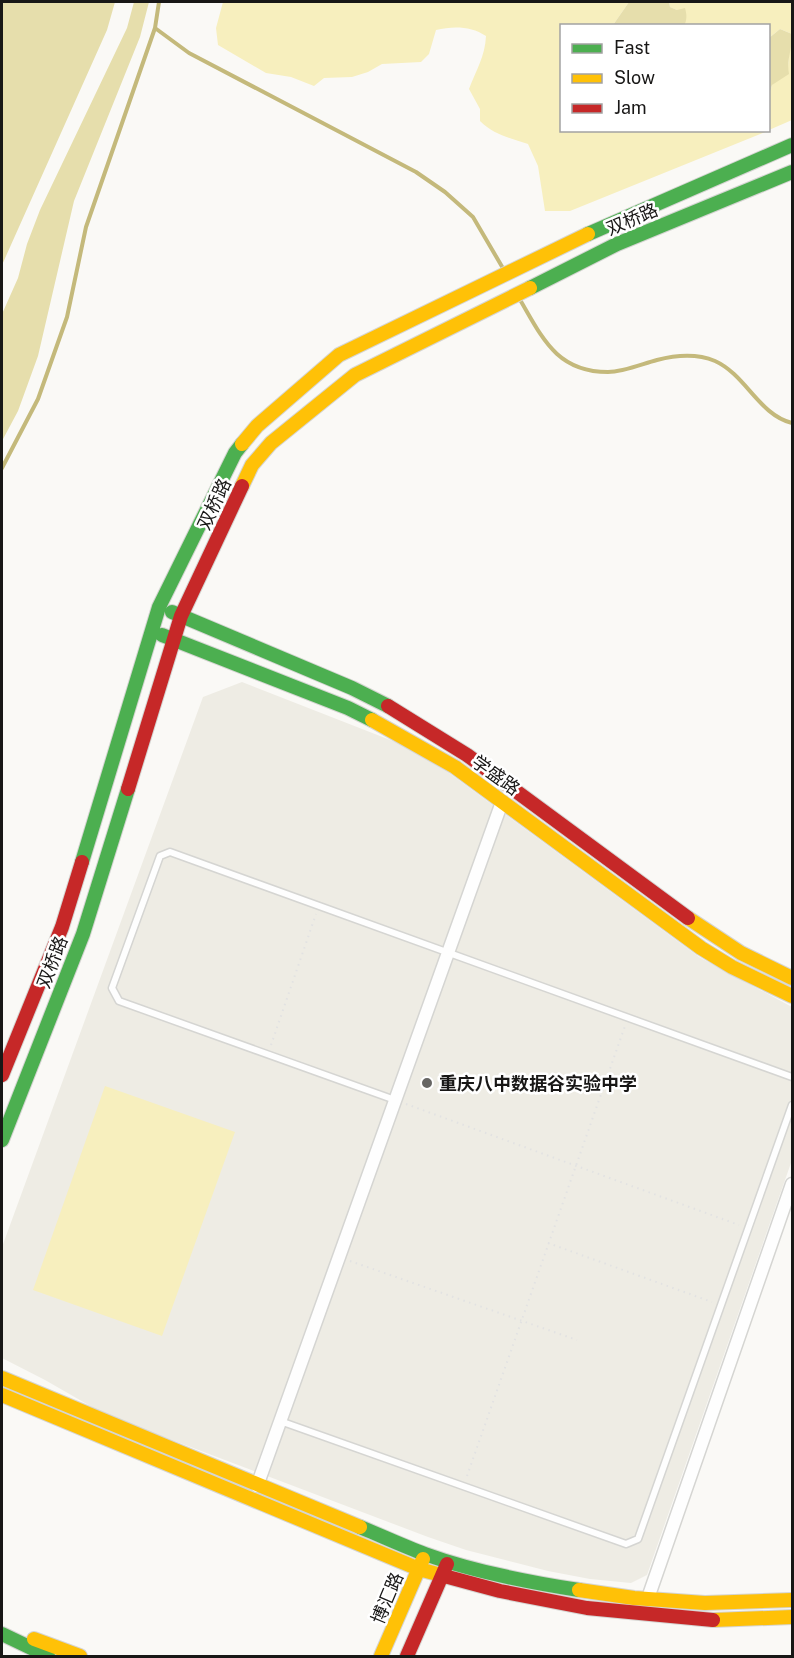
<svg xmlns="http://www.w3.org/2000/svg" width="794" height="1658" viewBox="0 0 794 1658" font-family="'Public Sans','Noto Sans SC',sans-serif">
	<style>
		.built { fill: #eeece4 }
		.green { fill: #f7efbe }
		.forest { fill: #e6deac }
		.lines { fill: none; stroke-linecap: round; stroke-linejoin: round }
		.stream { stroke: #c4b97b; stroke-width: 4 }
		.lane-casing { stroke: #d5d5d2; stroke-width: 9 }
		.street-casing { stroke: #d5d5d2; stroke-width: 15 }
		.fast-casing { stroke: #d5d5d2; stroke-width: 16 }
		.slow-casing { stroke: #d5d5d2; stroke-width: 16 }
		.jam-casing { stroke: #d5d5d2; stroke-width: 16 }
		.path { stroke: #e2e2e2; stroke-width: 2; stroke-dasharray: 1.5 4.5; stroke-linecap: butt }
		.lane { stroke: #fefefe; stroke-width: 6 }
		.street { stroke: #fefefe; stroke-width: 12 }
		.fast { stroke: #4caf50; stroke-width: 14 }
		.slow { stroke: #ffc107; stroke-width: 14 }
		.jam { stroke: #c62828; stroke-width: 14 }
		.poi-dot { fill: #676664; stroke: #fff; stroke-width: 2 }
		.labels { text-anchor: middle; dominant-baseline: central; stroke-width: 5; stroke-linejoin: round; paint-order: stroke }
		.street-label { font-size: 18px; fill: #181716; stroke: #fff }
		.poi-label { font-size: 18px; font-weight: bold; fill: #181716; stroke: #fff; text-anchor: start }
	</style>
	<rect width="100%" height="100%" fill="#faf9f6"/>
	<path class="built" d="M242,682L403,745L449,773L699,957L792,1007V1160L647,1575L631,1583L590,1579L548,1571L466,1550L428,1537L106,1415L45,1380L2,1358V1247L203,697Z"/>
	<path class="green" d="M223,2H629L613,25L562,26V130L768,131L570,211H545L538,166L528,144C510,138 494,135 480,121V109L469,89C476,70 485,57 486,36C471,26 453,26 436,30L429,54L421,62L382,64L368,72L352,77L324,78L314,86L291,77L266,73L218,45L216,28Z
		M669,2H792V34L780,29L769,38L768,26L684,25L685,24L677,10L670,7Z
		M792,40V120L769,130V96L772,85L788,67L789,49Z
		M105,1086L235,1132L162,1336L33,1290Z"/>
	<path class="forest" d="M2,2H115L107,30L2,265Z
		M134,2H149L140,37L74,201L38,356L18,411L2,441V314L18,278L27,244L40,210L127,28Z
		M629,2H669L670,7L677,10L685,8C687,15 687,20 684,26L613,25Z
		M780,29L792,34C793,48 786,59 789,74L772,85L769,96V38Z"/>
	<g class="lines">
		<path class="stream" d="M155,28L189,53L416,172L445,192L473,217L504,270
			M519,298C542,337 556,372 608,372C624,372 642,364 657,360C676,355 696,353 715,361C746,375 759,415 792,423
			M2,468L38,399L67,317L86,227L155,28L159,2"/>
		<defs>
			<path id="lane" d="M395,1100L119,1001L112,988L160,856L170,852L792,1077
				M280,1421L626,1544L638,1539L792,1105"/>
			<path id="street" d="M257,1486L502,802
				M648,1598L792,1184"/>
			<path id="fast" d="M588,234L792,145
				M530,288L617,244L792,172
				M172,612L352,688L388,706
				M162,635L348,708L372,720
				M82,862L159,607L235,453L242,444
				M2,1140L83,934L128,789
				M360,1527C382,1536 403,1546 425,1554C474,1572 527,1582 579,1590
				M2,1634L48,1656"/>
			<path id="slow" d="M242,444L257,426L339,355L588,234
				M242,486L252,465L271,443L355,375L530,288
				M372,720L455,767L701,948L732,967L792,996
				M688,918L741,953L792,978
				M2,1378L360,1527
				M2,1395L419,1569L448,1577
				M579,1590L634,1598L705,1603L792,1600
				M713,1620L792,1617
				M34,1639L80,1656
				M381,1656L423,1559"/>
			<path id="jam" d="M388,706L467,755L688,918
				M128,789L181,616L242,486
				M2,1075L62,927L82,862
				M448,1577L500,1591L587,1608L713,1620
				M407,1656L447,1564"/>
		</defs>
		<use href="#lane" class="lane-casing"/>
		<use href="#street" class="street-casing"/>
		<use href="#fast" class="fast-casing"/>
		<use href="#slow" class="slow-casing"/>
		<use href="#jam" class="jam-casing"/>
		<path class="path" d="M271,1045L316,914
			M406,1104L739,1225
			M548,1243L712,1302
			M350,1261L577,1340
			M467,1476L625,1026"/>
		<use href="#lane" class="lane"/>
		<use href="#street" class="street"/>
		<use href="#fast" class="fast"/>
		<use href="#slow" class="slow"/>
		<use href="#jam" class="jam"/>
	</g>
	<circle class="poi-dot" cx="427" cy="1083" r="6"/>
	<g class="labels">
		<g class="street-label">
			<text transform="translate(632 219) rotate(-23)">双桥路</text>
			<text transform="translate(214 504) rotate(-65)">双桥路</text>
			<text transform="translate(496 775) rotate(36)">学盛路</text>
			<text transform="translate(52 962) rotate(-69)">双桥路</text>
			<text transform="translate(387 1598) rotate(-67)">博汇路</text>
		</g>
		<g class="poi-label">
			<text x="439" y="1083">重庆八中数据谷实验中学</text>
		</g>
	</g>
	<rect width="794" height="1658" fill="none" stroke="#181716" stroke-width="6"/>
	<rect x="560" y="24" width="210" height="108" fill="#ffffff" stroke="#a3a2a2" stroke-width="1.5"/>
	<rect x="572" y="44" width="30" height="9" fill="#4caf50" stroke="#a3a2a2" stroke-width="1.5"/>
	<text x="614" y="54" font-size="18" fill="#181716">Fast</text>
	<rect x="572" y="74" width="30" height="9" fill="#ffc107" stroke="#a3a2a2" stroke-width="1.5"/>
	<text x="614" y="84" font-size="18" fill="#181716">Slow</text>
	<rect x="572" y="104" width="30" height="9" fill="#c62828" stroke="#a3a2a2" stroke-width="1.5"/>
	<text x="614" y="114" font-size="18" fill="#181716">Jam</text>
</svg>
